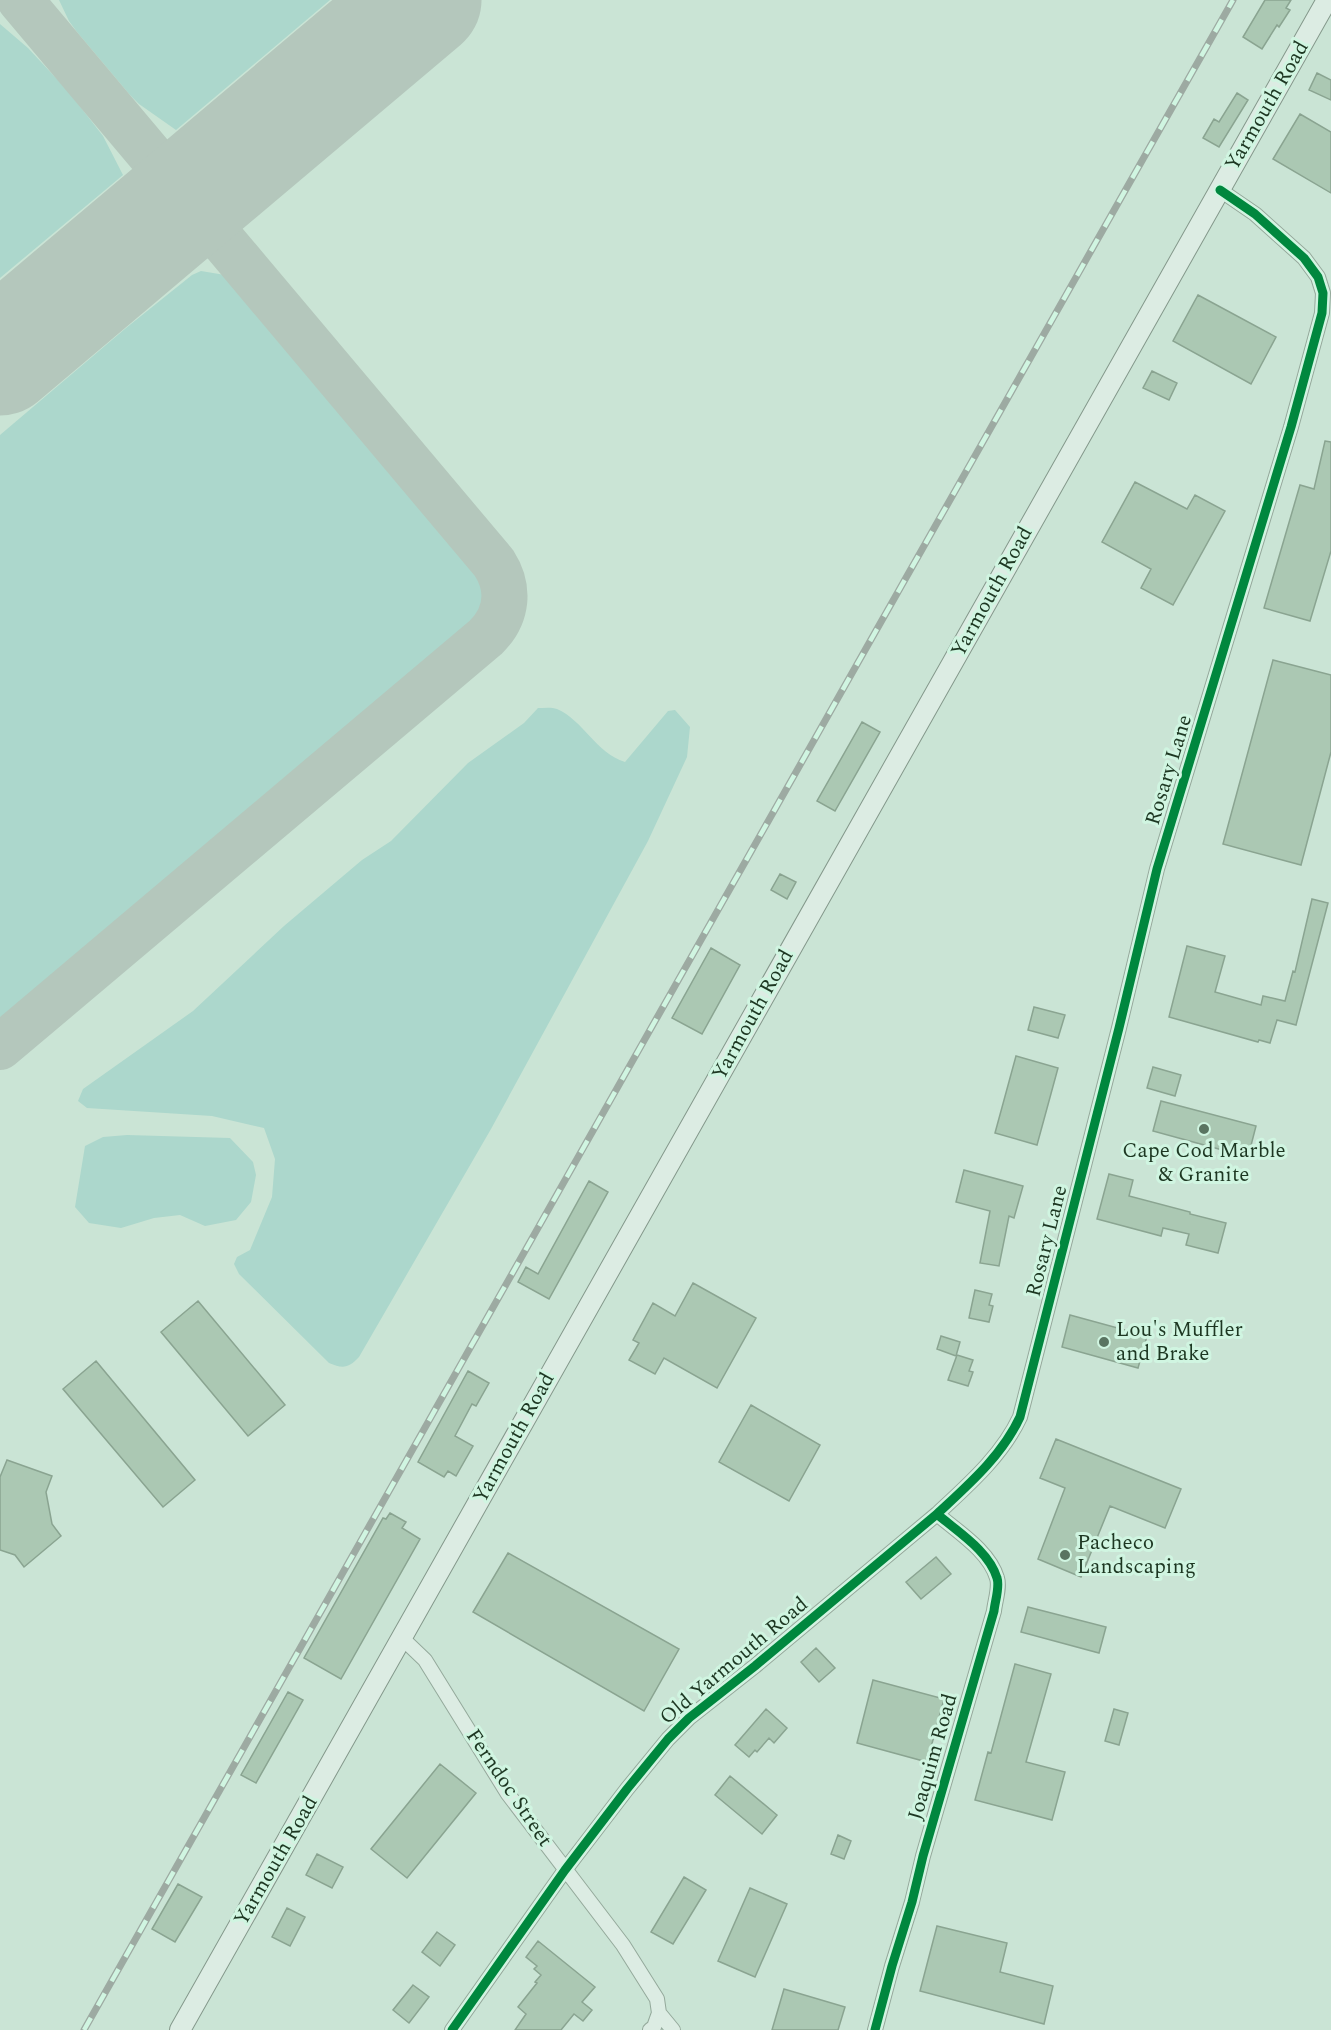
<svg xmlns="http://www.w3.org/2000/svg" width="1331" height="2030" viewBox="0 0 1331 2030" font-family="Spectral,serif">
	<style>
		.green { fill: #acd7cc }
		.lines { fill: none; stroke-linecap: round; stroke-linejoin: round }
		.taxiway { stroke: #b4c7bc; stroke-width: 46 }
		.runway { stroke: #b4c7bc; stroke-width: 117 }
		.building { fill: #abc8b3; stroke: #8aa491; stroke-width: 1.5 }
		.street-casing { stroke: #94a99b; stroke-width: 16 }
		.secondary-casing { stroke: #84988b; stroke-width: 22 }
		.street { stroke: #dcece3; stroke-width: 14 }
		.secondary { stroke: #dcece3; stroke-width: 20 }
		.rail-casing { stroke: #9daaa2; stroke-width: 7 }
		.rail { stroke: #d0f5e1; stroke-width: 4.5; stroke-dasharray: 14; stroke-linecap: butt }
		.cycleway-casing { stroke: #d0f5e1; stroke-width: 13 }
		.cycleway { stroke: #00873e; stroke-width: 9 }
		.poi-dot { fill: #5a7461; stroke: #d0f5e1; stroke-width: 2 }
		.labels { text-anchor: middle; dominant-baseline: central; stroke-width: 6; stroke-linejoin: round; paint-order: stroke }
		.street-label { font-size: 21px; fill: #1d3722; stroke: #d0f5e1 }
		.poi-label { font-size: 21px; fill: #1d3722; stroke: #d0f5e1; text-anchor: start }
	</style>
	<rect width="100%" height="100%" fill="#cae4d5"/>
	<path class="green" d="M59,0H330L176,130L139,104L130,95L77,32L69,21Z
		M0,24L28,48L68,91L103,136L123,175L0,278Z
		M201,271L225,275L252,301L482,572C497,603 485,614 464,636C309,765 155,896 0,1026V435L126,328L192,275Z
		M538,708C544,708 552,707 557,709C583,720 596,753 625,762L668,711L675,710L690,727L687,757L648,841L491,1129L359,1357C349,1368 343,1369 329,1363L239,1274L234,1264L237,1257L250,1250L272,1197L275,1159L264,1128L212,1116L87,1108L78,1101L83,1089L193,1011L284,926L362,860L391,841L468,763L524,723Z
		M127,1135L230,1138L253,1162L256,1175L251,1202L236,1220L205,1226L180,1215L154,1218L121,1228L89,1223L75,1207L85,1146L103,1137Z"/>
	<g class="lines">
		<path class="taxiway" d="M20,0L158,164C184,181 201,177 228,164
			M150,230C181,225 196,223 223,241
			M0,1047L486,637C508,615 510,588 494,563L223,241C206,212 214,192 228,164"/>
		<path class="runway" d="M0,357L423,0"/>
	</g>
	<path class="building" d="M1265,0H1291L1286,8L1290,10L1279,27L1277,25L1262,49L1243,37Z
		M1317,73L1331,80V100L1309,90Z
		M1237,93L1248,100L1219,147L1203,138L1214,119L1219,122Z
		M1300,114L1331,132V193L1273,159Z
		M1198,295L1276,337L1251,384L1173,341Z
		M1152,371L1177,383L1169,400L1143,388Z
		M1325,441L1331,442V551L1310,621L1264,608L1300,485L1314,489Z
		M1135,482L1187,509L1195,495L1225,511L1173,605L1141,588L1151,569L1102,542Z
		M1273,660L1331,675V752L1301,865L1223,844Z
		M862,722L880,732L835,811L817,801Z
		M780,874L796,882L787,899L771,890Z
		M1312,899L1328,903L1296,1025L1277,1020L1270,1043L1259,1040L1258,1042L1169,1017L1187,946L1225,956L1215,992L1261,1005L1263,996L1285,1001L1293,971L1295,972Z
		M711,948L740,965L702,1034L672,1018Z
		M1034,1007L1065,1015L1058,1038L1028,1030Z
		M1016,1056L1058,1068L1037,1145L995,1133Z
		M1153,1067L1181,1075L1175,1096L1147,1088Z
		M1161,1101L1256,1126L1248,1157L1153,1131Z
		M964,1170L1023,1186L1014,1218L1009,1216L999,1266L980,1263L990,1211L956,1202Z
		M1109,1174L1133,1180L1129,1196L1190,1212V1214L1226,1223L1218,1253L1186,1245L1189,1234L1163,1228L1161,1236L1097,1219Z
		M589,1181L608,1192L549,1299L518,1282L526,1267L538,1274Z
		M693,1283L756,1318L717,1388L664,1358L655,1374L629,1360L639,1343L633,1340L653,1303L675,1316Z
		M975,1290L992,1294L989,1305L993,1306L989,1322L969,1318Z
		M198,1301L285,1405L248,1436L161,1332Z
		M1070,1315L1147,1336L1138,1368L1062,1347Z
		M941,1336L960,1342L956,1356L937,1349Z
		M957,1355L973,1360L969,1371L973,1372L968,1386L948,1380Z
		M96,1361L195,1480L163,1507L63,1389Z
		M468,1371L489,1383L476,1406L472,1404L455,1436L473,1446L456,1476L448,1471L444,1477L418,1462Z
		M751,1405L820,1445L789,1501L719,1462Z
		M1056,1439L1181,1489L1165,1528L1110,1506L1081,1577L1038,1559L1065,1488L1040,1478Z
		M7,1460L52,1476L46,1492L52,1524L61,1536L24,1567L15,1555L0,1550V1477Z
		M390,1513L406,1522L402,1528L420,1539L341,1679L304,1658L383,1518L386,1519Z
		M508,1553L679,1649L644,1711L473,1612Z
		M936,1557L951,1574L921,1599L906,1582Z
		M1028,1607L1106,1627L1099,1653L1021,1632Z
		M816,1648L835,1668L819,1682L801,1662Z
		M1015,1664L1051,1674L1026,1762L1065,1772L1052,1820L975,1800L988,1752L991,1753Z
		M873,1680L944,1699L927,1762L857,1743Z
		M288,1692L303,1700L256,1783L241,1775Z
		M766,1709L787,1728L774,1743L769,1738L757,1752L755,1750L749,1757L735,1745Z
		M1114,1709L1128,1713L1119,1745L1105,1741Z
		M440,1764L476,1793L407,1878L371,1849Z
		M730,1776L777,1815L762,1834L715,1795Z
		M838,1835L851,1841L844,1859L831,1854Z
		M317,1854L343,1867L332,1888L306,1875Z
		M684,1877L706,1890L673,1944L651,1932Z
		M178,1884L202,1897L175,1942L152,1929Z
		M750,1888L787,1904L755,1977L718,1961Z
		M287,1908L305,1917L290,1946L272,1937Z
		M937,1926L1007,1943L1000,1972L1053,1986L1044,2024L920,1991Z
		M437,1932L455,1945L440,1966L422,1952Z
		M538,1941L595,1987L582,2002L592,2010L583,2021L574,2014L561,2030H515L526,2014L518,2007L537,1983L535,1982L541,1975L534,1969L537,1966L526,1957Z
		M413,1985L429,1997L409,2023L393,2010Z
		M784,1989L845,2007L838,2030H772Z"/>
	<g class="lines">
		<defs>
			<path id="street" d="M402,1638L425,1660L508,1794L623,1945L657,1999L659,2013L673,2030
				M452,2030L565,1870L627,1789L668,1739L689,1718L755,1666L937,1514C967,1486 1002,1456 1020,1417L1119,1028L1157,869L1291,427L1322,313L1323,293L1318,277L1304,258L1255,214L1220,190
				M650,2030L654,2027L659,2013
				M875,2030L892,1966L912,1902L923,1856L994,1611C995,1601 1000,1587 997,1578C989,1551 958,1532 937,1514"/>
			<path id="secondary" d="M180,2030L1327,0"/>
		</defs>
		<use href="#street" class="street-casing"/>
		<use href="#secondary" class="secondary-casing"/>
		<use href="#street" class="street"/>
		<use href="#secondary" class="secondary"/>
		<defs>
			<path id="rail" d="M84,2030L1233,0"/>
		</defs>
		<use href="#rail" class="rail-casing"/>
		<use href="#rail" class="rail"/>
		<defs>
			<path id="cycleway" d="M452,2030L565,1870L627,1789L668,1739L689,1718L755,1666L937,1514C967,1486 1002,1456 1020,1417L1119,1028L1157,869L1291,427L1322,313L1323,293L1318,277L1304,258L1255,214L1220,190
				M875,2030L892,1966L912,1902L923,1856L994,1611C995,1601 1000,1587 997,1578C989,1551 958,1532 937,1514"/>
		</defs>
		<use href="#cycleway" class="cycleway-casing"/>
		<use href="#cycleway" class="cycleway"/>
	</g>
	<g class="poi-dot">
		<circle cx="1204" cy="1129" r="6"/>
		<circle cx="1104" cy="1342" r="6"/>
		<circle cx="1065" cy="1555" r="6"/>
	</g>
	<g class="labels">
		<g class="street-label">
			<text transform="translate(1267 106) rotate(-60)">Yarmouth Road</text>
			<text transform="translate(992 592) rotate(-61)">Yarmouth Road</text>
			<text transform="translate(1169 770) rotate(-73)">Rosary Lane</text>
			<text transform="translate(753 1015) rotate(-61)">Yarmouth Road</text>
			<text transform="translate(1047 1241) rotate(-76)">Rosary Lane</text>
			<text transform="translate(514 1438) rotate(-61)">Yarmouth Road</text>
			<text transform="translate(734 1661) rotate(-40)">Old Yarmouth Road</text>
			<text transform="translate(933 1757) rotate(-74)">Joaquim Road</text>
			<text transform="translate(509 1788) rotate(56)">Ferndoc Street</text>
			<text transform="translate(276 1861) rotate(-60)">Yarmouth Road</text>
		</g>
		<g class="poi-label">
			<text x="1204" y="1151" text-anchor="middle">Cape Cod Marble<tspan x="1204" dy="24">&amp; Granite</tspan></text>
			<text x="1116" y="1330">Lou's Muffler<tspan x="1116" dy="24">and Brake</tspan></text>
			<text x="1077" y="1543">Pacheco<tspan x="1077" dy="24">Landscaping</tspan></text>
		</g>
	</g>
</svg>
